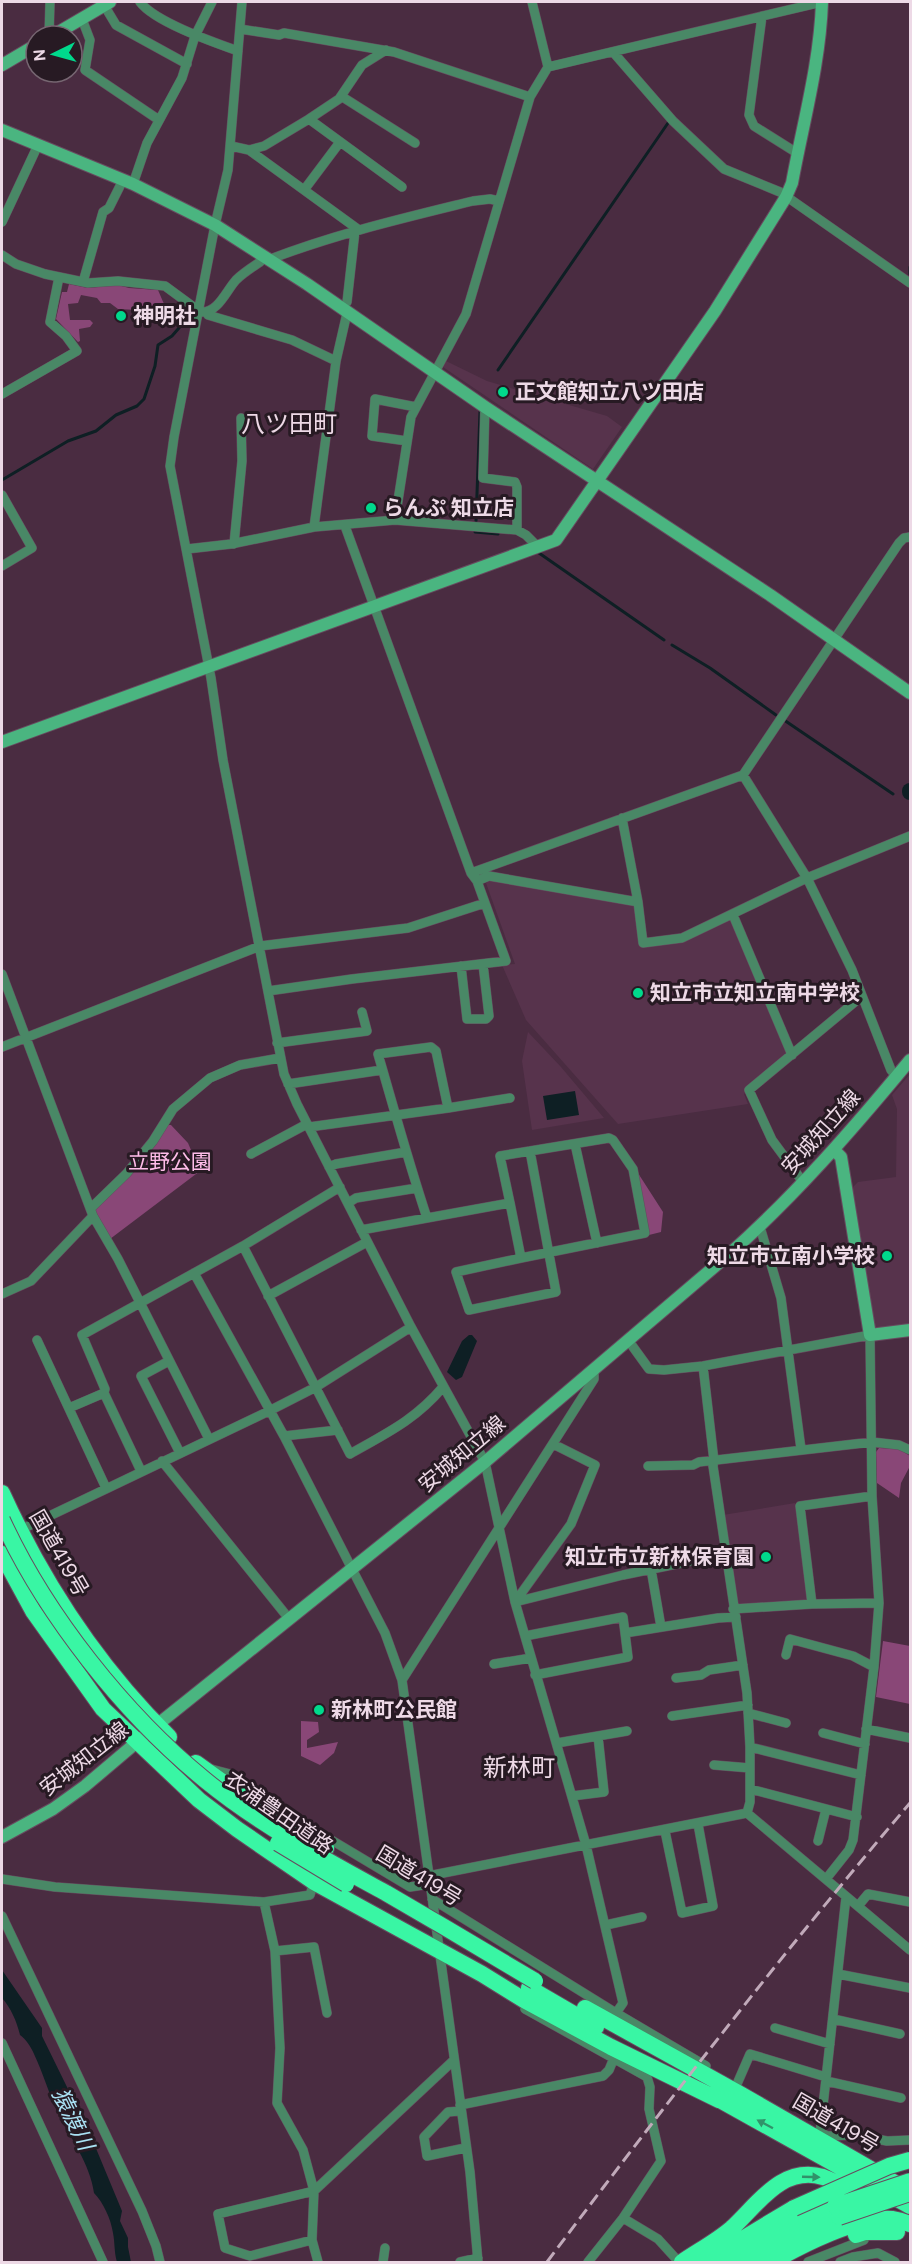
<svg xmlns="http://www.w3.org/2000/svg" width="912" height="2264" viewBox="0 0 912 2264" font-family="'DM Sans','Noto Sans JP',sans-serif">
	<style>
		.built { fill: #57334c }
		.green { fill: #894777 }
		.water { fill: #0e1f24 }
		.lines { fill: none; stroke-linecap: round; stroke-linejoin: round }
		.stream { stroke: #0e1f24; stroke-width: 3 }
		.river { stroke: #0e1f24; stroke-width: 16 }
		.street-casing { stroke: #674b5f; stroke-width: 10 }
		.secondary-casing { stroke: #674b5f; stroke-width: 14 }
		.highway-casing { stroke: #674b5f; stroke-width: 18 }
		.street { stroke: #498866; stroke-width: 9 }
		.secondary { stroke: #4ab580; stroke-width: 12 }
		.highway { stroke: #39f6a4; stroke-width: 16 }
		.rail { stroke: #c1aaba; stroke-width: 3; stroke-dasharray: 12 6; stroke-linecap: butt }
		.highway-bridge-casing { stroke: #674b5f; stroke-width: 18; stroke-linecap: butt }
		.highway-bridge { stroke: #39f6a4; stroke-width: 16 }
		.oneway { fill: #31936a }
		.poi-dot { fill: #00d98c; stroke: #271a23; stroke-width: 2 }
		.labels { text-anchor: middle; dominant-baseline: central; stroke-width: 6; stroke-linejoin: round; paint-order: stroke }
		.poi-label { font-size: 21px; font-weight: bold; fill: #edd9e6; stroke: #271a23; text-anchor: start }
		.street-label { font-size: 21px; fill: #edd9e6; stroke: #271a23 }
		.park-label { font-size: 21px; fill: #ffbde9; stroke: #271a23 }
		.water-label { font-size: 22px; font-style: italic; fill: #aae2f4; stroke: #271a23 }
		.quarter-label { font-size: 24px; fill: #edd9e6; stroke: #271a23 }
	</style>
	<rect width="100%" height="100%" fill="#4a2c41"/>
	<path class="built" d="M446,361L487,381L607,416L622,427L593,469L443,367Z
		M488,880L631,905L635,907L641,948L685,941L731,919L788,1054L744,1094L748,1104L618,1124L526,1020L502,965L515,964L486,883Z
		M528,1032L561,1067L604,1118L532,1130L522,1061Z
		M910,1074V1324L874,1328L852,1188L858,1182L896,1177L897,1109L892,1095Z
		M795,1503L808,1599L805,1602L739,1606L736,1604L723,1515Z"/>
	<path class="green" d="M69,284L88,288L118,285L129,288L158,290L164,304L157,311L118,309L110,303H101L97,298L81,295L78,303L68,304L70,320H90L93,323L90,327L79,329L80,341L78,342L56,319L62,292H67Z
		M166,1125H171L188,1143L200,1171L110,1239L94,1209Z
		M636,1170L663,1212L661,1232L649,1235Z
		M879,1448L899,1449L910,1456V1466L901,1483L899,1498L877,1483L876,1452Z
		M883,1641L910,1646V1704L876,1697Z
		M301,1721L318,1722L319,1732L307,1740V1748L338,1742L334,1753L320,1765L301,1756Z"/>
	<path class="water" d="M575,1091L579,1115L547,1120L543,1096Z
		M469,1335H472L477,1341L462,1377L456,1380L447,1372L462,1341Z
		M2,1970L42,2028V2036L90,2134L122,2211L120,2221L128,2238V2247L131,2262H117C114,2252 115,2243 113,2233C111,2219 103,2202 94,2193C90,2164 71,2139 58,2113C49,2094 43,2073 34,2054C31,2047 26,2039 20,2035C17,2022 11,2008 2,1998Z"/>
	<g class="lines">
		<path class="stream" d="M910,267V274
			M498,370L668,123
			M2,480L68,441L96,431L116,415L137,406L144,399L155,366L158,345L172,336L185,321
			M476,521L480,412
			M475,532L498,534
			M539,553L664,640
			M672,645L710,668L776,715
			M784,720L893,794
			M905,793L910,792"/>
		<path class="river" d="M910,791V792"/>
		<defs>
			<path id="street" d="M140,2C155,22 213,42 238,51
				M242,2L228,170L215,225L174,437L170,466L211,678L223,760L284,1074L297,1104L411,1327L485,1462L515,1602L586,1845L623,2003L616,2013
				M532,2L548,67
				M104,5L116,25L187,64
				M762,16L749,115L754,126L797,153
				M82,19L90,40L85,70L159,120
				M240,29L279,35L284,33L394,52L530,97
				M49,36L50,2
				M613,52L673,121L724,169L780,192L910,283
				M341,96L415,143
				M309,119L402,187
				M231,146L249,150L264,146L309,119L339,99L362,65L386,50
				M249,150L359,230
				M133,184L147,143L182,78L195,36L212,2
				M304,190L340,142
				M2,222L38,145
				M2,255L16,264L45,274L88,283L118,281L165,286L199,311
				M268,260C335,234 404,218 473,201L490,199L499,201
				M83,282L103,212L109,208L123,180
				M347,302L355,231
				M201,312C218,313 226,291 236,280C243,273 251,268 260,262
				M207,313L208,315L292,340L336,361
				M2,394L77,351L66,336L50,322L59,277
				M485,407L483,478L515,482L517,487V530
				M407,441L372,436L375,399L416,407
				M2,495L32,548L2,566
				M395,520L517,530L526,535L537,546
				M314,527L336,361L347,313
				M234,544L242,461L241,418
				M187,549L231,544L314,527L395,520L411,417L466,314L530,97L548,67L822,2
				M743,775L807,878L852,970L891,1070L897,1077
				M622,818L638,902
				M471,873L743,775L899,543L904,538L910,537
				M477,881L489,876L638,902L643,943L682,938L807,878L910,836
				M733,915L792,1055
				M461,966L467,1019H486L489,1016L483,964
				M2,974L93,1216L118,1259L209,1439
				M268,991L352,979L506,961L477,881L471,873L345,526
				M277,1043L367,1031L362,1012
				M2,1047L260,946L408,928L485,903
				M288,1084L382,1070
				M448,1108L510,1098
				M309,1127L448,1108L436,1051L431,1047L378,1054C394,1109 409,1164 427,1218
				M575,1144L597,1243
				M251,1154L307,1124
				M329,1167L336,1164L406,1152
				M803,1182L772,1140L749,1090L862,996
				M348,1203L356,1198L417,1188
				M91,1208L127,1173L153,1141L173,1109L210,1078L240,1065L280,1058
				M760,1227L781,1298L801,1449
				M361,1230L510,1203L500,1156L609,1138L613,1140L633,1169L645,1233L521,1258L510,1203
				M243,1246L350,1454C387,1433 415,1420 443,1387
				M521,1258L456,1272L469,1310L556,1292L530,1151
				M194,1273L284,1436L352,1569L385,1633L402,1680L470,2172L478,2262
				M2,1294L31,1281L93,1216
				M268,1296L367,1242
				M37,1340L106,1488
				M628,1340L649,1369L664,1370L703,1366L870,1335L872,1496L879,1603L874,1667L853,1840L849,1850L826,1879
				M169,1361L141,1376L180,1453
				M703,1366L714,1461L713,1466L747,1693L750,1747V1802L747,1813
				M69,1408L104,1393
				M284,1436L338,1430
				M162,1461L290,1620
				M648,1466L693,1465L699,1462L872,1442L899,1445L910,1450
				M141,1471L104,1393L105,1389L82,1335L243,1246L340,1187
				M18,1531L269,1411L316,1387L411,1327
				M651,1569L661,1627
				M515,1602L623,1575L725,1554
				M515,1602L571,1524L595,1465L553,1444
				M812,1604L800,1506L872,1496
				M733,1609L812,1604L879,1603
				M525,1636L623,1617L625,1633
				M786,1655L790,1639L853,1656L874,1667
				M494,1664L531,1658
				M535,1675L628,1657L625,1633L718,1618L736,1617
				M676,1678L701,1675L709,1670L743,1665
				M402,1680L594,1379V1369
				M748,1713L786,1723
				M672,1716L748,1705
				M866,1729L910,1738
				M823,1733L865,1744
				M557,1743L627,1731
				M750,1747L861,1775
				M714,1765L750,1768
				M211,1769L230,1774L271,1804L410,1887L430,1884
				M750,1789L857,1817
				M572,1796L604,1792L598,1736
				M747,1813L910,1950
				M665,1831L682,1913L713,1906L698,1824
				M818,1841L826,1809
				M428,1876L747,1813
				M2,1879L55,1887L264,1902L310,1895L314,1882
				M432,1899L616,2013L706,2066
				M264,1902L275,1951L280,2048L277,2103L303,2150L314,2191L312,2240L318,2262
				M858,1906L868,1894L910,1902
				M2,1916L142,2211L156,2246L160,2262
				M606,1925L642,1917
				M275,1951L314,1947L327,2013
				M838,1974L910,1988
				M525,2009L647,2077L650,2087L649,2109L661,2161L623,2218L588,2262
				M833,2019L900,2034
				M775,2028L830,2044
				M2,2043L103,2262
				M826,2081L901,2098
				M737,2084L750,2054L826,2077
				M460,2105L603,2076L609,2070L614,2058
				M460,2111L448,2112L424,2137L427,2156L465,2148
				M819,2132L828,2136L855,2135L887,2141L910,2140
				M820,2133L846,1897
				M623,2218L658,2239L679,2262
				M312,2240L250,2256L225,2248L218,2214L314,2191L454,2060
				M383,2262L385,2248
				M460,2262L478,2258
				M808,2262L864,2240
				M840,2262L853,2257L878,2253L895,2262"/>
			<path id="secondary" d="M52,36L110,2
				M2,65L36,45
				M2,130L133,184L215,225L307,284L485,407L770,595L910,693
				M2,742L556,540L715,311L786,197L792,183C803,123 820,63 822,2
				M834,1150L841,1157L870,1335L910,1330
				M2,1837L53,1809L85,1786L157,1725L485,1462L727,1256C794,1197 853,1129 910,1060"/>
			<path id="highway" d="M2,1493C43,1583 98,1667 169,1737
				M2,1554L33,1611L103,1709L199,1800L237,1829L314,1882L482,1974L524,2000L611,2047L719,2100
				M196,1763L242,1796L326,1848
				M529,1988L596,2027
				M585,2008L740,2094L907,2190
				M711,2095L910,2206
				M856,2235L865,2232H897
				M682,2262C698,2251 717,2241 732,2228C758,2204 782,2165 823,2177C841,2183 856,2196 874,2201
				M704,2262L794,2208
				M723,2262L802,2219L835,2206
				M749,2262L810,2229L839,2217
				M772,2262C800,2246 860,2215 892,2219C898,2220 905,2222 910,2224"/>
		</defs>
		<use href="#street" class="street-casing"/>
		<use href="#secondary" class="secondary-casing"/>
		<use href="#highway" class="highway-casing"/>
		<use href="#street" class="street"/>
		<use href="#secondary" class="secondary"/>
		<use href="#highway" class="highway"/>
		<path class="rail" d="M547,2262C664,2106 784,1951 910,1803"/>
		<defs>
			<path id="highway-bridge" d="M2,1520C45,1614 124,1714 205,1780C260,1825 324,1859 386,1893C436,1922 485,1951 535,1981
				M278,1843L346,1884
				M835,2206L910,2181
				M794,2208L889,2166L910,2160
				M839,2217L910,2193"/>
		</defs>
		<use href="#highway-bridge" class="highway-bridge-casing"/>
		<use href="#highway-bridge" class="highway-bridge"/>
	</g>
	<defs><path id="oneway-solid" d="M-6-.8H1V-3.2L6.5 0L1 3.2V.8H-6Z" transform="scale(1.5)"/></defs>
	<g class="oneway">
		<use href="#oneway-solid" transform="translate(765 2124) rotate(-152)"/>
		<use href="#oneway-solid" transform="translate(811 2177) rotate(2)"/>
	</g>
	<g class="poi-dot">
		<circle cx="121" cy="316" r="6"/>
		<circle cx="503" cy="392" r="6"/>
		<circle cx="371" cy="508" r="6"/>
		<circle cx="638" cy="993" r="6"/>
		<circle cx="887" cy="1256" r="6"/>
		<circle cx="766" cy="1557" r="6"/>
		<circle cx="319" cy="1710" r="6"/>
	</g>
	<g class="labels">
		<g class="poi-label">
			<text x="133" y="316">神明社</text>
			<text x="515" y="392">正文館知立八ツ田店</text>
			<text x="383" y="508">らんぷ 知立店</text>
			<text x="650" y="993">知立市立知立南中学校</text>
			<text x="875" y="1256" text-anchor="end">知立市立南小学校</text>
			<text x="754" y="1557" text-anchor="end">知立市立新林保育園</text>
			<text x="331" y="1710">新林町公民館</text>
		</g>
		<g class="street-label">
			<text transform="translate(821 1132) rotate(-48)">安城知立線</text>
			<text transform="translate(462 1454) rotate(-40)">安城知立線</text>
			<text transform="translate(59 1553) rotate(60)">国道419号</text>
			<text transform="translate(84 1759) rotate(-38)">安城知立線</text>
			<text transform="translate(279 1813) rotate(35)">衣浦豊田道路</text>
			<text transform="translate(419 1876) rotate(31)">国道419号</text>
			<text transform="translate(836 2123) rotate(30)">国道419号</text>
		</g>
		<g class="park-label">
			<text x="170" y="1162">立野公園</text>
		</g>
		<g class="water-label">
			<text transform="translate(73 2119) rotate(64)">猿渡川</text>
		</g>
		<g class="quarter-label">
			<text x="289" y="423">八ツ田町</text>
			<text x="519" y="1767">新林町</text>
		</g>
	</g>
	<rect width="912" height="2264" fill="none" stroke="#edd9e6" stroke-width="6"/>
	<g transform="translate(54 54) rotate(265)"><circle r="28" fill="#271a23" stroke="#766671" stroke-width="1.5"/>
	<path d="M0-4.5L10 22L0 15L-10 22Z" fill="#00d98c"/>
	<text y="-9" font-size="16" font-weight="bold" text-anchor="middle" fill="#edd9e6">N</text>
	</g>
</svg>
